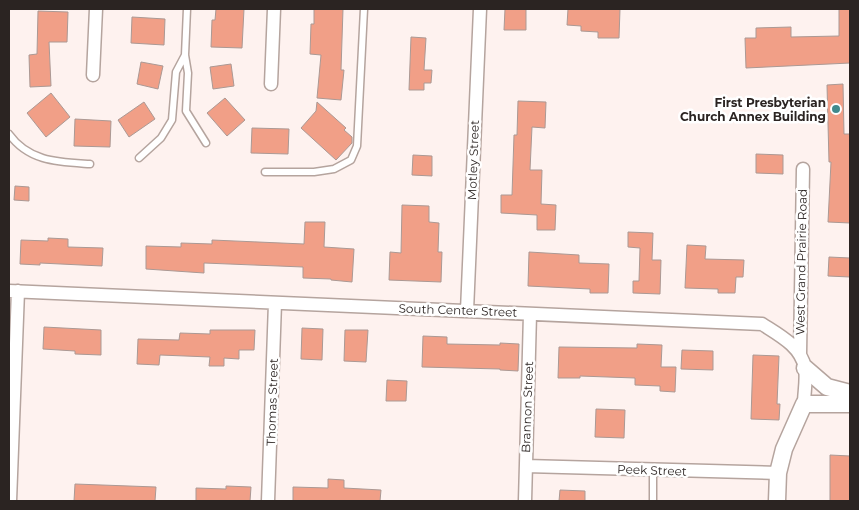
<svg xmlns="http://www.w3.org/2000/svg" width="859" height="510" viewBox="0 0 859 510" font-family="Montserrat,sans-serif">
	<style>
		.building { fill: #f19f87; stroke: #ab9994 }
		.lines { fill: none; stroke-linecap: round; stroke-linejoin: round }
		.service-casing { stroke: #b5a49e; stroke-width: 9 }
		.minor-casing { stroke: #b5a49e; stroke-width: 15 }
		.tertiary-casing { stroke: #b5a49e; stroke-width: 19 }
		.service { stroke: #fff; stroke-width: 6 }
		.minor { stroke: #fff; stroke-width: 12 }
		.tertiary { stroke: #fff; stroke-width: 16 }
		.poi-dot { fill: #41898c; stroke: #fff; stroke-width: 2 }
		.labels { text-anchor: middle; dominant-baseline: central; stroke-width: 5; stroke-linejoin: round; paint-order: stroke }
		.poi-label { font-size: 12px; font-weight: bold; fill: #2b2422; stroke: #fff; text-anchor: end }
		.street-label { font-size: 12px; fill: #2b2422; stroke: #fff }
	</style>
	<rect width="100%" height="100%" fill="#fef2ef"/>
	<path class="building" d="M216,9H244L242,48L211,47L212,20H215Z
		M314,9H343L341,70H344L341,100L317,98L321,55L310,54L311,24H314Z
		M505,9H526V30H504Z
		M568,9H620L619,38H598V32L581,31V26L567,25Z
		M839,9H850V63L746,68L745,38H756V28L791,27V37L839,36Z
		M38,11L68,12L67,42H49L51,86L30,87L29,55L37,54Z
		M132,17L165,19L164,45L131,43Z
		M411,37L426,38L424,70H432L431,83H424V90H409Z
		M141,62L163,66L158,89L137,84Z
		M231,64L234,86L213,89L210,67Z
		M843,84L844,134H850V223L828,222L831,162H829L827,85Z
		M51,93L70,117L46,137L27,113Z
		M225,98L245,120L227,136L207,113Z
		M518,101L546,102L545,128L532,127L530,170H542L541,204L556,205L555,230H537V215L501,213V195H512L514,135H517Z
		M144,102L155,119L129,137L118,120Z
		M317,102L346,128L344,130L352,137V143L336,160L301,128L316,111Z
		M75,119L111,121L110,147L74,146Z
		M252,128L289,129L288,154L251,153Z
		M756,154L783,155V174L756,173Z
		M413,155L432,156V176L412,175Z
		M15,186L29,187V201L14,200Z
		M402,205L429,206V222L439,223L438,252H442L441,282L389,280L390,252L401,253Z
		M305,222H325L324,247L354,249L352,282L331,280V279L303,278V267L204,263V273L146,269V246L181,247V243L212,244V240L304,244Z
		M628,232L653,233L652,260H661L660,294L633,293V281H639L640,248L628,247Z
		M48,238L68,239V247L103,248L102,266L40,263V265L20,264L21,240L48,241Z
		M687,245L706,246L705,259L744,260L743,277H736L735,293H718V289L685,288Z
		M529,252L579,255V263L609,264L608,293H590V289L528,286Z
		M829,257L850,258V277L828,276Z
		M44,327L101,330V355L75,354V351L43,349Z
		M302,328L323,329L322,360L301,359Z
		M210,330H255L254,350H239V359L224,358V366H209L210,357L160,355L159,365L137,364L138,339L179,340L180,333L210,334Z
		M345,330H368L366,362L344,361Z
		M423,336L447,337V344L500,345V343L519,344L518,371L500,370V369L422,367Z
		M637,344L662,345L661,367H676L675,392L660,391V386L635,385V378L580,376V378H558L559,347L637,348Z
		M682,350L713,351V370L681,369Z
		M753,355L779,356L777,404H780L779,420L751,419Z
		M387,380L407,381L406,401H386Z
		M596,409L625,410L624,438L595,437Z
		M830,455L850,456V501H830Z
		M328,479L344,480V488L381,490L380,501H293V487L328,488Z
		M75,484L156,487L155,501H74Z
		M226,486L251,487L250,501H196V488L226,489Z
		M560,490L585,491V501H559Z"/>
	<g class="lines">
		<defs>
			<path id="service" d="M187,9L185,55L188,73L186,111L206,143
				M9,134C29,162 59,162 90,164
				M139,158L161,138L172,120L176,72L185,55
				M265,172H314L334,169L351,160L357,146L364,9
				M653,470V501"/>
			<path id="minor" d="M93,75L96,9
				M271,84L274,9
				M9,291L762,324C779,335 801,346 805,368C807,379 804,393 804,404
				M467,311L480,9
				M800,355L803,169
				M526,466L778,473
				M10,501L18,291
				M268,501L275,303
				M525,501L530,314"/>
			<path id="tertiary" d="M805,368L827,387L850,393
				M777,501L778,473L784,449L804,404H850"/>
		</defs>
		<use href="#service" class="service-casing"/>
		<use href="#minor" class="minor-casing"/>
		<use href="#tertiary" class="tertiary-casing"/>
		<use href="#service" class="service"/>
		<use href="#minor" class="minor"/>
		<use href="#tertiary" class="tertiary"/>
	</g>
	<circle class="poi-dot" cx="836" cy="109" r="5"/>
	<g class="labels">
		<g class="poi-label">
			<text x="826" y="102">First Presbyterian<tspan x="826" dy="14">Church Annex Building</tspan></text>
		</g>
		<g class="street-label">
			<text transform="translate(473 160) rotate(-88)">Motley Street</text>
			<text transform="translate(801 262) rotate(-89)">West Grand Prairie Road</text>
			<text transform="translate(458 310) rotate(2)">South Center Street</text>
			<text transform="translate(272 402) rotate(-88)">Thomas Street</text>
			<text transform="translate(527 407) rotate(-88)">Brannon Street</text>
			<text transform="translate(652 470) rotate(2)">Peek Street</text>
		</g>
	</g>
	<rect width="859" height="510" fill="none" stroke="#2b2422" stroke-width="20"/>
</svg>
